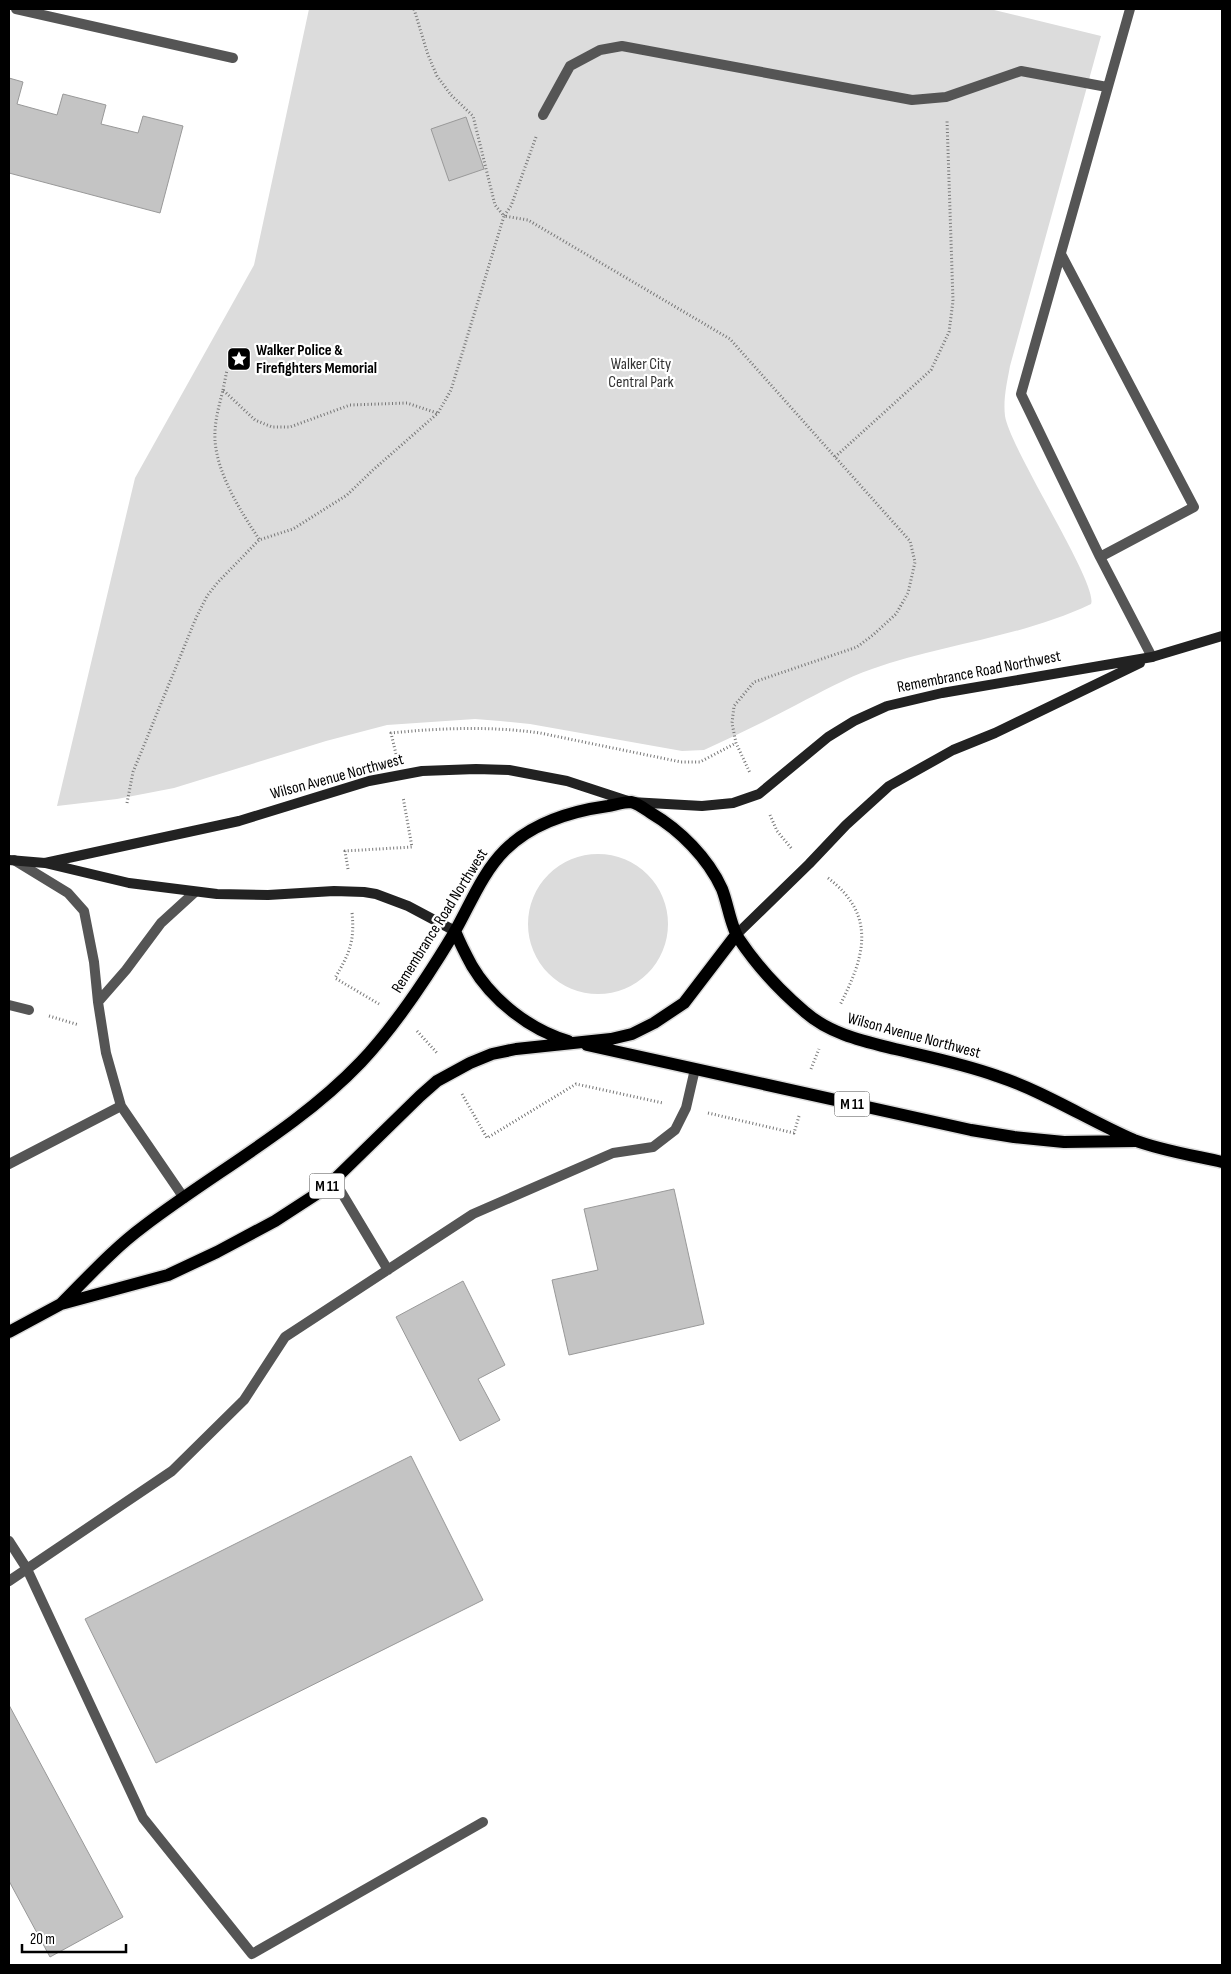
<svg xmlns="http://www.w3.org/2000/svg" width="1231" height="1974" viewBox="0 0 1231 1974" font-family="'Sofia Sans Condensed',sans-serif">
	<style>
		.green { fill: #dcdcdc }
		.building { fill: #c4c4c4; stroke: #999 }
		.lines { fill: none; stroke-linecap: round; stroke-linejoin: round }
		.primary-casing { stroke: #dbdbdb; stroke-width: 15 }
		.path { stroke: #777; stroke-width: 3; stroke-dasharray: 1 2.5; stroke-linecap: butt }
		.lane { stroke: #555; stroke-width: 10 }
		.street { stroke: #555; stroke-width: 10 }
		.secondary { stroke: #222; stroke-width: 10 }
		.primary { stroke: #000; stroke-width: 12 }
		.labels { text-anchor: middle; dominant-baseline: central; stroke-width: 4.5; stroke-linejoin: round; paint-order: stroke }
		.shield { fill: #fff; stroke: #4c4c4c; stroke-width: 1 }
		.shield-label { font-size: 15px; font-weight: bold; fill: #000 }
		.poi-label { font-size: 16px; font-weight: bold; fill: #000; stroke: #fff; text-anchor: start }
		.park-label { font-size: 16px; fill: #333; stroke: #fff }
		.street-label { font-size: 16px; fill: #000; stroke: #fff }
	</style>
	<rect width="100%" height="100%" fill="#fff"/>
	<path class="green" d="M309,9H990L1101,36L1010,366C1007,383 1003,399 1005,416C1011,451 1099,585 1091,604C1022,637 943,644 872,669C846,678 821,692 796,705C766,721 735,736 704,750L682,751L530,724L500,721L475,719L387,725L326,741L174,788L117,799L57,806L135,478L254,265Z
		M528 924a70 70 0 1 1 140 0a70 70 0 1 1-140 0Z"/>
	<path class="building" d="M9,78L23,82L17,104L57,115L63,94L106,105L101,124L138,133L143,116L183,126L160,213L9,173Z
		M466,117L484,169L449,181L431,129Z
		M674,1189L704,1324L569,1355L552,1280L598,1270L584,1209Z
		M463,1281L505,1365L478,1379L500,1420L460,1441L396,1317Z
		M411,1456L483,1600L156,1763L85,1619Z
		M9,1705L123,1917L50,1957L9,1881Z"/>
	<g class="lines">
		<defs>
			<path id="primary" d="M455,931C460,943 466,955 472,966C492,1000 530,1030 568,1041
				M587,1045L971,1130L1014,1137L1064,1142L1135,1141
				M61,1304C88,1277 113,1249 144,1226C216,1171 298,1128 361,1062C397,1024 427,978 454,933C470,905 482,873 505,850C532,823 572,811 608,806C614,805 624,802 631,802C637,803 645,809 651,813C680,830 708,858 722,889C728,904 731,928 739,939C757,966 780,991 805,1012C830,1034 863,1041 895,1049C929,1057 964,1064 997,1076C1045,1092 1088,1120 1134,1140C1159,1150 1196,1156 1222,1162
				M9,1332L61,1304L168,1275L217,1252L275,1221L315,1195L334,1180L420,1096L437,1081L470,1063L492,1054L516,1049L611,1039L632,1034L654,1023L684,1003L736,935"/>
		</defs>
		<use href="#primary" class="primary-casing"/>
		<path class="path" d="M536,137L511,206L504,216L528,220L730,339L910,541L915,562L908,593L896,614L873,635L857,647L754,682L734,706L732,723L736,743L750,773
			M223,390L227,370
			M835,457L931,370L949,332L953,301L947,120
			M259,539C241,512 217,474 215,440C214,423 219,406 223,390L255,420L272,427H290L350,405L407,403L437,413
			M396,754L391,733C441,728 490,726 540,733L681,762H700L736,743
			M127,803L133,772L196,618L207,596L218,582L259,540L293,529L347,495L373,470L438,413L451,390L504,216L495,205L473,116L451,95L437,76L428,55L414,9
			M770,815L777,831L792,849
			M348,869L345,851L412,847L403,797
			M828,878C878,916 864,958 840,1005
			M352,913C355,942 349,954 335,978L379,1004
			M49,1016L79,1025
			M417,1031L438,1054
			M811,1069L819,1049
			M462,1094L487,1138L576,1084L663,1103
			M708,1113L794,1133L799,1116"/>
		<path class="lane" d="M1130,9L1021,394L1100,557L1152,657
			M543,115L570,66L600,50L622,46L912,100L946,97L1021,71L1107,87
			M1061,254L1194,507L1100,557
			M14,860L68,893L84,911L94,962L98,1002L106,1053L121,1106
			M98,1002L126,970L161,923L195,892
			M9,1005L29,1010
			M9,1164L121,1106L184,1198
			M334,1180L388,1270
			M9,1541L27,1569L143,1818L252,1954L483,1822
			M9,1581L172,1471L244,1400L285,1337L473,1214L613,1153L653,1147L675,1130L686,1108L695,1069"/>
		<path class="street" d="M16,9L233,58"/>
		<path class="secondary" d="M9,860L45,863L129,883L217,894L268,895L334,891L364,892L376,894L408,906L455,931
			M45,863L239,821L369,781L422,771L476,769L509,770L567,781L631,802L702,806L733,803L759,794L828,737L854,721L887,706L942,693L1152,657L1222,636
			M736,935L809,864L846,825L889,786L953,750L995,733L1140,663"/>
		<use href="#primary" class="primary"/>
	</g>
	<defs>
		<symbol id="sight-square" viewBox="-11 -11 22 22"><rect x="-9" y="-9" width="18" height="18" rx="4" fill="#000" stroke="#fff"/><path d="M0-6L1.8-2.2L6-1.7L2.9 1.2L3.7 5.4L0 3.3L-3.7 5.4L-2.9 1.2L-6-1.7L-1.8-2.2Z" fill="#fff"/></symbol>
	</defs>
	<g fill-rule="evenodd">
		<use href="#sight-square" x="225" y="345" width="28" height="28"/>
	</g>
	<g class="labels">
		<g class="shield">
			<rect x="834.5" y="1091.5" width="35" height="25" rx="4"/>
			<rect x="309.5" y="1173.5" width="35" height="25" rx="4"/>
		</g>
		<g class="shield-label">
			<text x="852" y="1104">M 11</text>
			<text x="327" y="1186">M 11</text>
		</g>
		<g class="poi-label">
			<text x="256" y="350">Walker Police &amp;<tspan x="256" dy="18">Firefighters Memorial</tspan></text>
		</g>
		<g class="park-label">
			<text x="641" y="364">Walker City<tspan x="641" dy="18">Central Park</tspan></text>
		</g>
		<g class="street-label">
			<text transform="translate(979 672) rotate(-11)">Remembrance Road Northwest</text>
			<text transform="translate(337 777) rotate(-15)">Wilson Avenue Northwest</text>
			<text transform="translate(440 921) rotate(-58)">Remembrance Road Northwest</text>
			<text transform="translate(914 1036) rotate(15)">Wilson Avenue Northwest</text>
		</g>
	</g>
	<rect width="1231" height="1974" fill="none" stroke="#000000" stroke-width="20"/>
	<path d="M22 1944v8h104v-8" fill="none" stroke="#000000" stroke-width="2.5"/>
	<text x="30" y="1944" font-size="15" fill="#000000" stroke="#ffffff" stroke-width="4" paint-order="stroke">20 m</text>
</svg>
